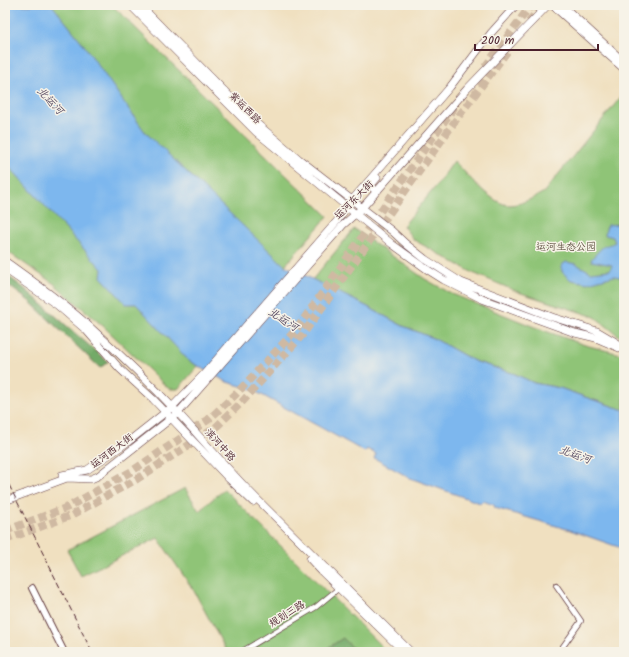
<svg xmlns="http://www.w3.org/2000/svg" width="629" height="657" viewBox="0 0 629 657" font-family="Kalam,'LXGW WenKai TC',sans-serif">
  <style>
    .green { fill: #8fc477; stroke: #6c7251 }
    .forest { fill: #73aa68; stroke: #5e644a }
    .water { fill: #7db7ee; stroke: #646b8c }
    .lines { fill: none; stroke-linecap: round; stroke-linejoin: round }
    .trunk-tunnel { stroke: #cfb9a2; stroke-width: 8; stroke-dasharray: 8 4; stroke-linecap: butt }
    .minor-casing { stroke: #633c41; stroke-width: 6 }
    .tertiary-casing { stroke: #633c41; stroke-width: 8 }
    .secondary-casing { stroke: #633c41; stroke-width: 8 }
    .primary-casing { stroke: #633c41; stroke-width: 8 }
    .minor { stroke: #fff; stroke-width: 4.5 }
    .tertiary { stroke: #fff; stroke-width: 6 }
    .secondary { stroke: #fff; stroke-width: 7 }
    .primary { stroke: #fff; stroke-width: 7 }
    .rail { stroke: #4a1f2b; stroke-width: 1; stroke-dasharray: 6 3; stroke-linecap: butt }
    .labels { text-anchor: middle; dominant-baseline: central; stroke-width: 3; stroke-linejoin: round; paint-order: stroke }
    .street-label { font-size: 10px; fill: #4a1f2b; stroke: #f7f3e8 }
    .park-label { font-size: 10px; fill: #5f5142; stroke: #f7f3e8 }
    .water-label { font-size: 11px; font-style: italic; fill: #594d66; stroke: #f7f3e8 }
  </style>
  <rect width="100%" height="100%" fill="#f7f3e8"/>
  <filter id="ink" filterUnits="userSpaceOnUse"><feTurbulence type="fractalNoise" baseFrequency=".025" numOctaves="2"/><feDisplacementMap in="SourceGraphic" scale="8" xChannelSelector="R" yChannelSelector="G"/><feConvolveMatrix kernelMatrix="1 2 1 2 8 2 1 2 1" color-interpolation-filters="sRGB"/></filter>
  <filter id="wash" filterUnits="userSpaceOnUse"><feTurbulence type="fractalNoise" baseFrequency=".012" numOctaves="4" result="noise"/><feDisplacementMap in="SourceGraphic" scale="16" xChannelSelector="R" yChannelSelector="G"/><feGaussianBlur stdDeviation="0.9" result="paint"/><feColorMatrix in="noise" values="0 0 0 0 0 0 0 0 0 0 0 0 0 0 0 0 0 1.4 0 .05"/><feComposite in="paint" operator="in"/></filter>
  <g filter="url(#wash)">
    <rect width="100%" height="100%" fill="#f0e0c0"/>
    <!-- green -->
    <path class="green" d="M 5,5 L 112,5 L 328,216 L 178,389 L 169,389 L 103,326 L 53,283 L 5,250 Z
      M 624,93 L 624,340 L 595,317 L 518,292 L 473,273 L 414,240 L 403,226 L 437,185 L 454,161 C 466,173 493,206 510,205 C 522,204 534,198 544,192 Z
      M 354,229 L 425,279 L 452,294 L 537,328 L 585,345 L 624,355 L 624,410 L 585,397 L 560,388 L 534,383 L 515,374 L 474,361 L 435,339 L 403,326 L 366,306 L 312,280 Z
      M 185,488 L 199,511 L 224,489 L 387,652 L 356,652 L 343,638 L 322,652 L 227,652 L 194,591 L 158,538 L 81,576 L 67,550 Z"/>
    <!-- forest -->
    <path class="forest" d="M 5,274 L 25,289 L 108,362 L 100,368 L 29,301 L 5,283 Z
      M 343,638 L 356,652 L 322,652 Z"/>
    <!-- water -->
    <path class="water" d="M 5,5 L 52,5 L 81,41 L 145,132 L 284,265 L 366,306 L 403,326 L 435,339 L 474,361 L 515,374 L 534,383 L 560,388 L 585,397 L 624,410 L 624,549 L 570,530 L 495,508 L 494,505 L 483,501 L 480,503 L 410,478 L 374,458 L 376,454 L 367,449 L 365,452 L 251,389 L 227,382 L 189,361 L 136,304 L 126,304 L 101,277 L 102,269 L 5,162 Z
      M 619,224 L 624,224 L 624,278 L 614,276 L 588,283 L 571,280 L 562,272 L 562,265 L 566,262 L 576,264 L 591,272 L 610,270 L 612,265 L 591,261 L 592,258 C 596,255 600,248 605,246 C 609,244 611,245 615,242 L 613,237 L 605,235 L 606,229 L 608,225 Z"/>
  </g>
  <g filter="url(#ink)">
    <g class="lines">
      <!-- trunk-tunnel -->
      <path class="trunk-tunnel" d="M 529,22 L 541,5
        M 485,67 L 531,5
        M 5,531 L 68,507 L 132,471 L 208,420 L 236,394 L 296,330 L 455,106
        M 5,540 L 72,515 L 137,479 L 215,428 L 243,401 L 303,334 L 458,117 L 509,49"/>
      <defs>
        <path id="minor" d="M 556,585 L 581,621 L 559,652
          M 241,652 L 316,607 L 339,588"/>
        <path id="tertiary" d="M 32,588 L 64,652"/>
        <path id="secondary" d="M 130,5 L 256,132 L 392,244 L 428,270 L 444,280 L 482,299 L 575,333 L 596,338 L 624,350
          M 140,5 L 255,122 L 299,159 L 392,231 L 406,244 L 425,259 L 461,282 L 552,317 L 597,331 L 619,344
          M 552,5 L 624,69
          M 562,5 L 624,62
          M 377,178 L 371,185 L 371,187 L 375,190 L 378,190
          M 352,200 L 450,87 L 491,33 L 516,5
          M 362,208 L 467,89 L 548,5
          M 5,261 C 34,282 63,302 89,326 C 120,354 150,383 179,414 C 204,441 228,470 255,497 L 411,652
          M 5,269 L 57,305 L 86,330 L 120,369 L 153,399 L 229,479 L 253,502
          M 310,559 L 322,572 L 404,652"/>
        <path id="primary" d="M 62,475 L 87,470 L 129,441 L 172,407 L 204,374 L 337,221 L 352,200
          M 5,501 L 67,478 L 91,479 L 98,476 L 178,413 L 343,225 L 362,208"/>
      </defs>
      <!-- minor casing -->
      <use href="#minor" class="minor-casing"/>
      <!-- tertiary casing -->
      <use href="#tertiary" class="tertiary-casing"/>
      <!-- secondary casing -->
      <use href="#secondary" class="secondary-casing"/>
      <!-- primary casing -->
      <use href="#primary" class="primary-casing"/>
      <!-- minor -->
      <use href="#minor" class="minor"/>
      <!-- tertiary -->
      <use href="#tertiary" class="tertiary"/>
      <!-- secondary -->
      <use href="#secondary" class="secondary"/>
      <!-- primary -->
      <use href="#primary" class="primary"/>
      <!-- rail -->
      <path class="rail" d="M 5,477 L 92,652"/>
    </g>
  </g>
  <g class="labels">
    <!-- street labels -->
    <g class="street-label">
      <text transform="translate(245 108) rotate(45)">紫运西路</text>
      <text transform="translate(354 200) rotate(-45)">运河东大街</text>
      <text transform="translate(220 445) rotate(48)">滨河中路</text>
      <text transform="translate(112 451) rotate(-37)">运河西大街</text>
      <text transform="translate(287 614) rotate(-32)">规划三路</text>
    </g>
    <!-- park labels -->
    <g class="park-label">
      <text x="566" y="247">运河生态公园</text>
    </g>
    <!-- water labels -->
    <g class="water-label">
      <text transform="translate(50 101) rotate(47)">北运河</text>
      <text transform="translate(283 320) rotate(33)">北运河</text>
      <text transform="translate(575 455) rotate(20)">北运河</text>
    </g>
  </g>
  <!-- margin -->
  <rect width="629" height="657" fill="none" stroke="#f7f3e8" stroke-width="20"/>
  <!-- scale -->
  <path d="M475 44v6h123v-6" fill="none" stroke="#4a1f2b" stroke-width="2"/>
  <text x="481" y="44" font-size="12" fill="#4a1f2b" stroke="#f7f3e8" stroke-width="3" paint-order="stroke">200 m</text>
</svg>
